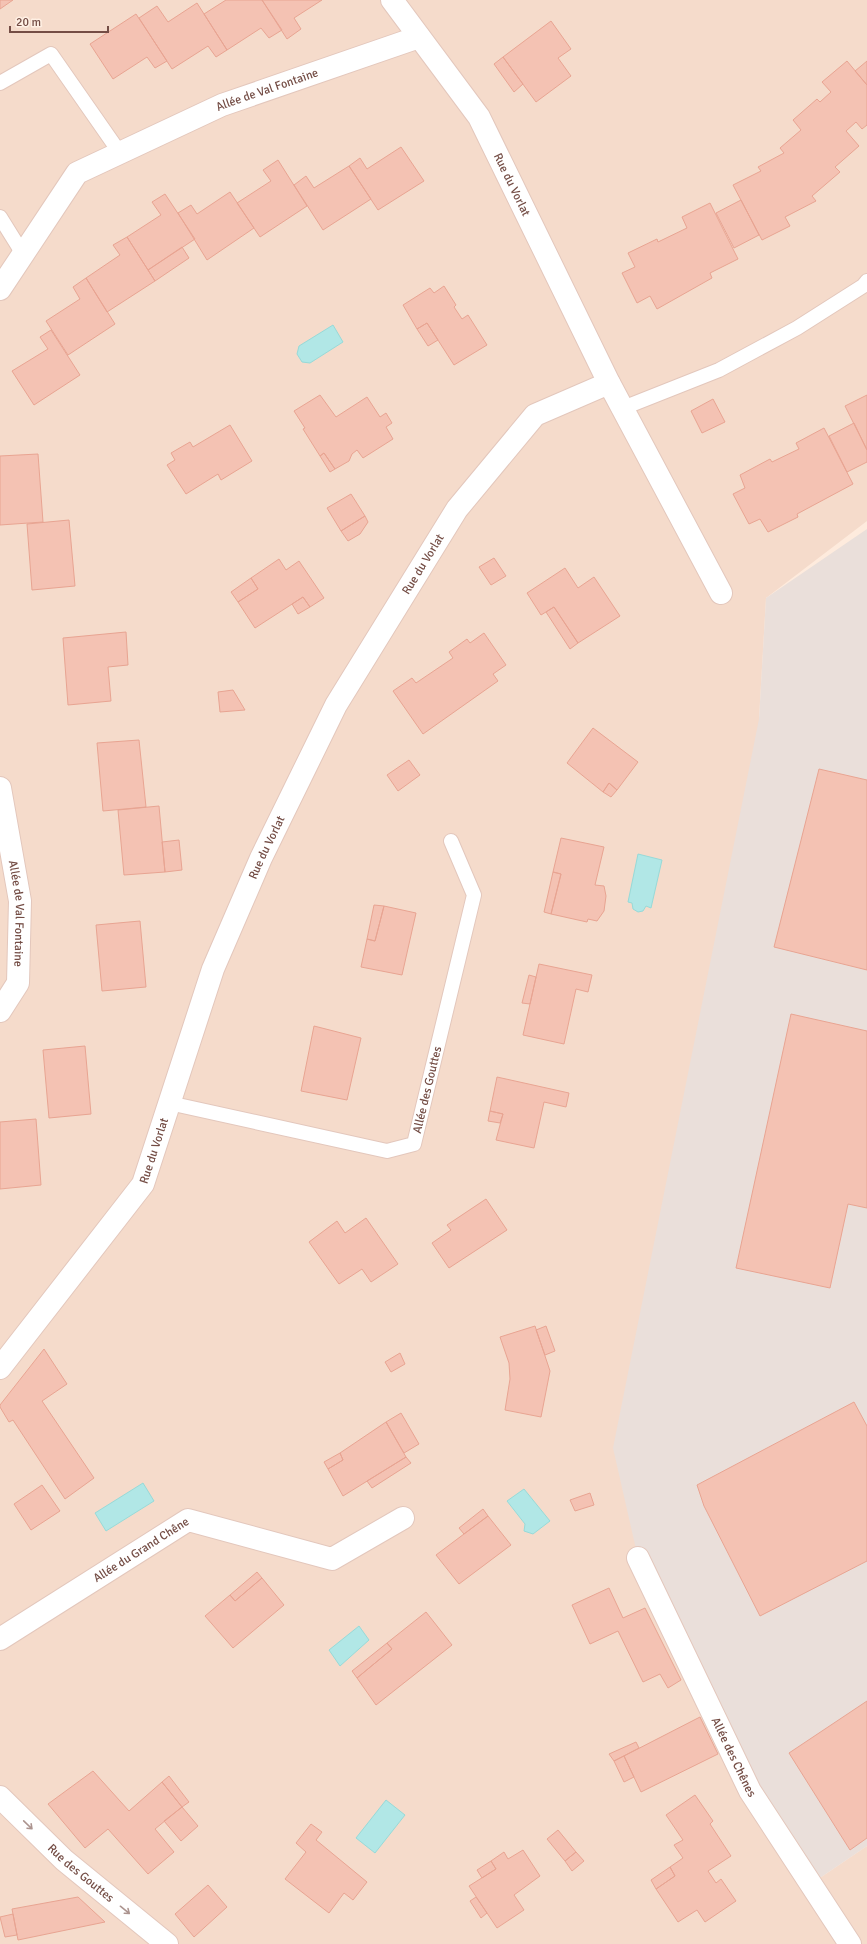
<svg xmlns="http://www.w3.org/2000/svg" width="867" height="1944" viewBox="0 0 867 1944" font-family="Signika,sans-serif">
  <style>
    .residential { fill: #f5dbcb }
    .industrial { fill: #eadfda }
    .water { fill: #b1e7e6; stroke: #97dad8 }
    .building { fill: #f4c2b3; stroke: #e8a492 }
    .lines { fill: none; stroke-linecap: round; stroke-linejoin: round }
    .service-casing { stroke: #e3c7bc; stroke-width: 16 }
    .minor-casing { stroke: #e3c7bc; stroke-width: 24 }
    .service { stroke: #fff; stroke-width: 14 }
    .minor { stroke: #fff; stroke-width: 22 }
    .oneway { stroke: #ac948f }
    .labels { text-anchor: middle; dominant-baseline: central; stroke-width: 4; stroke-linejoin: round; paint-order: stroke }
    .street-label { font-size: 12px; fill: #744d45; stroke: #fff0e4 }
  </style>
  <rect width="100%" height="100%" fill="#feebdd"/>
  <!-- residential -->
  <path class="residential" d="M 0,0 L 867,0 L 867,521 L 766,598 L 759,719 L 811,1884 L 867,1846 L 867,1944 L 0,1944 Z"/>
  <!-- industrial -->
  <path class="industrial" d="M 867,529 L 867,1846 L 811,1884 L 638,1558 L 613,1448 L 759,719 L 766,598 Z"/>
  <!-- water -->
  <path class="water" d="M 333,325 L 343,342 L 310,363 L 302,362 L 297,354 L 299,346 Z
    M 638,854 L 662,860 L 651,908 L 646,906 L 643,911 L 638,912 L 633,909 L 632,903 L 628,902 Z
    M 143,1483 L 154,1501 L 106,1531 L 95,1513 Z
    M 524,1489 L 550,1521 L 533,1534 L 524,1531 L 525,1524 L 507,1501 Z
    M 359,1626 L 369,1640 L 340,1666 L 329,1650 Z
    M 386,1800 L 405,1815 L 375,1853 L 356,1838 Z"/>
  <!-- building -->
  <path class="building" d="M 0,0 L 13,0 L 0,9 Z
    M 226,0 L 262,0 L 282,30 L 269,38 L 261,28 L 227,50 L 204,14 Z
    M 262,0 L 322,0 L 294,18 L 301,29 L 287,39 Z
    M 197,3 L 227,50 L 216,57 L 208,46 L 172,69 L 139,18 L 157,6 L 168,22 Z
    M 136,14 L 167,61 L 155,68 L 147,57 L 113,79 L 90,44 Z
    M 551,21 L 571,49 L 558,58 L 571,76 L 536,102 L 503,57 Z
    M 503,57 L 523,84 L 514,92 L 494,64 Z
    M 847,61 L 867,85 L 867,125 L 862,129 L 856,122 L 846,131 L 859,146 L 835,167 L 840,172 L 812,196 L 816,201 L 785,217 L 790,226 L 762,240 L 733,185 L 761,171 L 758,167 L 784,153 L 780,148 L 801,130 L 793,120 L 817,99 L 820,102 L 831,92 L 822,82 Z
    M 867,61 L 867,85 L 855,71 Z
    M 401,147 L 424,181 L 378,210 L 349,166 L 360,158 L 367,169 Z
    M 278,160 L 307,206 L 260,237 L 237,203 L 271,181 L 263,170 Z
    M 349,166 L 371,199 L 323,230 L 294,185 L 306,176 L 314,188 Z
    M 230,192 L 254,228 L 207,260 L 178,213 L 191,205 L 197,214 Z
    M 165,194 L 195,239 L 148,270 L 127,237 L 161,215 L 152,202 Z
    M 741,200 L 759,235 L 734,248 L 716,213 Z
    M 710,203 L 738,259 L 710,273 L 712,278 L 657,309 L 650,296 L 637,303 L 622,273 L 635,267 L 628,253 L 657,239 L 658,242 L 687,228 L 682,217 Z
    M 127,237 L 155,281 L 107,312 L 86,278 L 120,255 L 113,245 Z
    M 182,247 L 189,258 L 155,281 L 148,270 Z
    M 86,278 L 115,324 L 68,355 L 46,321 L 80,299 L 73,287 Z
    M 444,286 L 456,305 L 454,307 L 462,319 L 468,315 L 487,345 L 454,365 L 427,323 L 417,329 L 403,305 L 430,288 L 434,293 Z
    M 427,323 L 438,340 L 428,346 L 417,329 Z
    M 51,330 L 80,375 L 34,405 L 12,371 L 48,349 L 40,337 Z
    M 320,395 L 336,417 L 367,397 L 380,417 L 386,413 L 392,423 L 386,427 L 393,439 L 363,458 L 357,450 L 352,454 L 349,461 L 335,469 L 324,453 L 320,456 L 303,429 L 305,428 L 294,411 Z
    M 867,395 L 867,450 L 845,406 Z
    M 713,399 L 725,422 L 702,433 L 691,411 Z
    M 854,423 L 867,450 L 867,462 L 847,472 L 829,436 Z
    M 230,425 L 252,461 L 221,480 L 218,474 L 186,494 L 167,465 L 175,460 L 171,453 L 190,442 L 193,447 Z
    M 824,428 L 853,484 L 797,514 L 798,517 L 768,532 L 760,519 L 749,524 L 733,494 L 745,488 L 740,475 L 770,459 L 772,462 L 799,449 L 796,443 Z
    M 324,453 L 335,469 L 330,472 L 320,456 Z
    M 38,454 L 43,522 L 0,525 L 0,456 Z
    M 351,494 L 365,516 L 341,531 L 327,508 Z
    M 365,516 L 368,522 L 360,534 L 348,541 L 341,531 Z
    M 69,520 L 75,586 L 32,590 L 27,524 Z
    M 494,558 L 506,576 L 491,585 L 479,567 Z
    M 279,559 L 286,570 L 299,561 L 324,598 L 310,607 L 303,597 L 255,628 L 238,602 L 258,589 L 251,578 Z
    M 565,568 L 578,588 L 594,577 L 620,616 L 578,643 L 554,607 L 541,615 L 527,593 Z
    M 251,578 L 258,589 L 238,602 L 231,592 Z
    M 303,597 L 310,607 L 298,614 L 292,604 Z
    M 554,607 L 578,643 L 570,649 L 546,612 Z
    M 126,632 L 128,665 L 108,667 L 111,701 L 68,705 L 63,638 Z
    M 484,633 L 506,665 L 493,674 L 498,681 L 423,734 L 393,691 L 412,678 L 416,683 L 453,658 L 449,652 L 467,639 L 470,643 Z
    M 233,690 L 245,710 L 220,712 L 218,692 Z
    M 593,728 L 638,762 L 617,790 L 609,783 L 603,792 L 567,763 Z
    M 139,740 L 146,807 L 103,811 L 97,743 Z
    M 409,760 L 420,775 L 398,791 L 387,775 Z
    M 819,769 L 867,780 L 867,970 L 774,947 Z
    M 609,783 L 617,790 L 611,797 L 603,792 Z
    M 159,806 L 165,872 L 124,875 L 118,810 Z
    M 561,838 L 604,847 L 595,885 L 604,886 L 606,896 L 604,911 L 597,921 L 588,919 L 587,922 L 551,914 L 561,874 L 553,872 Z
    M 179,840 L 182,870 L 165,872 L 162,842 Z
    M 553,872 L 561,874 L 551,914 L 544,912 Z
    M 374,905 L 384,906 L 375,941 L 367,939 Z
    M 384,906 L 416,913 L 402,975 L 361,967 L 367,939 L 375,941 Z
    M 140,921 L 146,987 L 102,991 L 96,925 Z
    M 539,964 L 592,975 L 588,992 L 576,989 L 564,1044 L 523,1035 Z
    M 529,975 L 536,977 L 530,1004 L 522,1003 Z
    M 791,1014 L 867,1031 L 867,1208 L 848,1204 L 830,1288 L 736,1268 Z
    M 314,1026 L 361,1038 L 347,1100 L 301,1091 Z
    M 85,1046 L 91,1114 L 49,1118 L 43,1050 Z
    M 497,1077 L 569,1093 L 566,1107 L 544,1102 L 534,1148 L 496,1140 L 503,1114 L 490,1111 Z
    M 490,1111 L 503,1114 L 500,1123 L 488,1121 Z
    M 36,1119 L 41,1185 L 0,1189 L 0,1122 Z
    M 486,1199 L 507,1230 L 449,1268 L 432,1243 L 451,1230 L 447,1225 Z
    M 366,1218 L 398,1264 L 371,1282 L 362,1269 L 339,1284 L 309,1242 L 337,1221 L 345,1233 Z
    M 535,1326 L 550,1371 L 541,1417 L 505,1410 L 510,1379 L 509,1363 L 500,1337 Z
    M 546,1326 L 555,1351 L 545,1355 L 536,1330 Z
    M 44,1349 L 67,1384 L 42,1401 L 94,1478 L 65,1499 L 13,1420 L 9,1422 L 0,1407 L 0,1405 Z
    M 400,1353 L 405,1364 L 391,1372 L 385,1362 Z
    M 854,1402 L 867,1426 L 867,1561 L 760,1616 L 704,1506 L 697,1485 Z
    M 401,1413 L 419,1444 L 404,1453 L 386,1422 Z
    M 386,1422 L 406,1457 L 343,1496 L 328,1469 L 343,1460 L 340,1453 Z
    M 340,1453 L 343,1460 L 328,1469 L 324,1462 Z
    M 406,1457 L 411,1463 L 372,1488 L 367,1481 Z
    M 42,1485 L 60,1511 L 31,1530 L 14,1504 Z
    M 590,1493 L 594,1505 L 575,1511 L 570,1500 Z
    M 483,1509 L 488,1516 L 464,1534 L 459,1528 Z
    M 488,1516 L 511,1545 L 459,1584 L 436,1555 Z
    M 257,1572 L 262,1578 L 235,1601 L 230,1595 Z
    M 262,1578 L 284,1605 L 233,1648 L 205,1616 L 230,1595 L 235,1601 Z
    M 609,1588 L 623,1618 L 645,1608 L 681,1680 L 668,1688 L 660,1674 L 643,1682 L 618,1631 L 590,1644 L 572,1605 Z
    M 426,1612 L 452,1645 L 376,1705 L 357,1678 L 392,1649 L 387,1643 Z
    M 387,1643 L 392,1649 L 357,1678 L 352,1671 Z
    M 867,1701 L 867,1838 L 850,1850 L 789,1753 Z
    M 700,1717 L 718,1754 L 641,1792 L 624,1756 Z
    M 636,1742 L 639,1748 L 614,1761 L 609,1754 Z
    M 624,1756 L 634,1777 L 624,1782 L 614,1761 Z
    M 93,1771 L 129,1811 L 162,1782 L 182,1807 L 155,1829 L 174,1852 L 148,1874 L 108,1829 L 85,1848 L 48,1804 Z
    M 169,1776 L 189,1802 L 182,1807 L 162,1782 Z
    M 695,1795 L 713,1821 L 710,1824 L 731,1856 L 708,1871 L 716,1883 L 721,1879 L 736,1901 L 705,1922 L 697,1910 L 678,1922 L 656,1889 L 675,1876 L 670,1867 L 683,1858 L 674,1845 L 683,1840 L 666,1815 Z
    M 182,1807 L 198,1826 L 181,1841 L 164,1821 Z
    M 311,1824 L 322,1832 L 316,1840 L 367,1882 L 353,1900 L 344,1893 L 329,1913 L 285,1879 L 306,1852 L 296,1843 Z
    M 558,1830 L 576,1852 L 565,1861 L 547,1839 Z
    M 523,1850 L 540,1876 L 514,1895 L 524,1910 L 497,1928 L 469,1886 L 496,1869 L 491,1861 L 504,1852 L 508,1859 Z
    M 576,1852 L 584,1861 L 572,1871 L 565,1861 Z
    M 491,1861 L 496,1869 L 482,1878 L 477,1870 Z
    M 670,1867 L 675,1876 L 656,1889 L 651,1880 Z
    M 208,1885 L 227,1907 L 194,1937 L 175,1914 Z
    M 78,1897 L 105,1922 L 18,1940 L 12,1909 Z
    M 476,1897 L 487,1913 L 481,1918 L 470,1901 Z
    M 13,1914 L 17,1935 L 5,1937 L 0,1917 Z"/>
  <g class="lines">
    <defs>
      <g id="service">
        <path d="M 0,83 L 51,54 L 120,153"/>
        <path d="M 0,217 L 23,254"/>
        <path d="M 623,408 L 719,370 L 797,328 L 863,286 L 867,281"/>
        <path id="s1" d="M 169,1103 L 387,1151 L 414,1144 L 474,895 L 451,841"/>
      </g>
      <g id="minor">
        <path id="s2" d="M 392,0 L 479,117 L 609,383 L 721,593"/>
        <path id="s3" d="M 0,289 L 77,173 L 222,105 L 419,37"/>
        <path id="s4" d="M 0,788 L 20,901 L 18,983 L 0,1011"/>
        <path id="s5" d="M 0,1368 L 143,1184 L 213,969 L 261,858 L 336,705 L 457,509 L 535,415 L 609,383"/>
        <path id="s6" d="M 638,1558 L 750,1791 L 850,1944"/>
        <path id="s7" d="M 0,1639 L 188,1520 L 332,1559 L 403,1518"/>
        <path id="s8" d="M 0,1797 L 64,1860 L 167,1944"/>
      </g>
    </defs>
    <!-- service casing -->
    <use href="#service" class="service-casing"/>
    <!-- minor casing -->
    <use href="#minor" class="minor-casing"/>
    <!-- service -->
    <use href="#service" class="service"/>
    <!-- minor -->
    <use href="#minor" class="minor"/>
  </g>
  <!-- one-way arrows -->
  <defs><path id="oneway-shaft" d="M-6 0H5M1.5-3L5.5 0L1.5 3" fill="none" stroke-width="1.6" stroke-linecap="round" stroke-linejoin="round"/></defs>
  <g class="oneway">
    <use href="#oneway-shaft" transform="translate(28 1825) rotate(44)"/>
    <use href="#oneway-shaft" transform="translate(125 1910) rotate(39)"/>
  </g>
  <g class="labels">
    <!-- street labels -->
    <g class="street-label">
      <text stroke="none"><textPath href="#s3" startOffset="347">Allée de Val Fontaine</textPath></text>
      <text stroke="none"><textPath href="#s2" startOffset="221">Rue du Vorlat</textPath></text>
      <text stroke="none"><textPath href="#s5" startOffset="916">Rue du Vorlat</textPath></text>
      <text stroke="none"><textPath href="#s5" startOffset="592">Rue du Vorlat</textPath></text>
      <text stroke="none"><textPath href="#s4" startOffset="127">Allée de Val Fontaine</textPath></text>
      <text stroke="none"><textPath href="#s1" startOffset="307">Allée des Gouttes</textPath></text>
      <text stroke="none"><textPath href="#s5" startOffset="268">Rue du Vorlat</textPath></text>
      <text stroke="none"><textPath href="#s7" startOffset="167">Allée du Grand Chêne</textPath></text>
      <text stroke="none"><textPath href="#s6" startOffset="221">Allée des Chênes</textPath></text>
      <text stroke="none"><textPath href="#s8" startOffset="111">Rue des Gouttes</textPath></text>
    </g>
  </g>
  <!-- scale -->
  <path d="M10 26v6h98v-6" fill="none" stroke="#744d45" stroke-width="2"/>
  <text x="16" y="26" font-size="12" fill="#744d45" stroke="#fff0e4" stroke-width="3" paint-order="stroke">20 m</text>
</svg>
